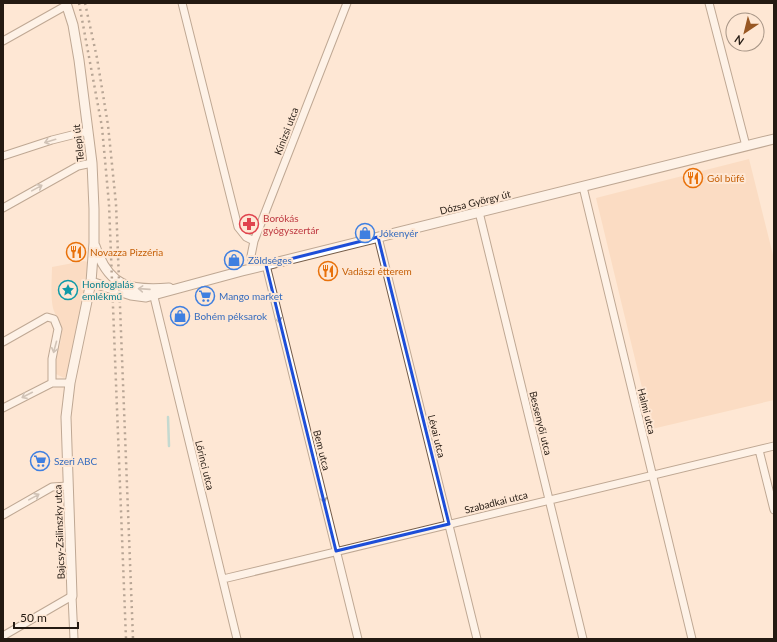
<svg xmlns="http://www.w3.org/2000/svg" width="777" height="642" viewBox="0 0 777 642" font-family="Lato,sans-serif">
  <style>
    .green { fill: #f8cfaf }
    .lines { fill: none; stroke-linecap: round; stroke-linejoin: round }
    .stream { stroke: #7fc7cc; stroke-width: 2.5 }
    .street-casing { stroke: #745b47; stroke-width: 9 }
    .secondary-casing { stroke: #745b47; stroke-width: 11 }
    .street { stroke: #fff; stroke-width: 7 }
    .secondary { stroke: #fff; stroke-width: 9 }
    .rail { stroke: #64564b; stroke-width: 2.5; stroke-dasharray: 2 4; stroke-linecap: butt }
    .oneway { stroke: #9c9894 }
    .marked { fill: none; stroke: #1d4ed8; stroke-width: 3; stroke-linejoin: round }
    .labels { text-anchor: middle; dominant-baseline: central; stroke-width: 4; stroke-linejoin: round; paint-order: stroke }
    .street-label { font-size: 10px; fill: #241a12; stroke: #fee7d4 }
    .food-label { font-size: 10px; fill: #c56008; stroke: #fee7d4; text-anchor: start }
    .health-label { font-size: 10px; fill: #be3a42; stroke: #fee7d4; text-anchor: start }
    .shop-label { font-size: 10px; fill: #366cbe; stroke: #fee7d4; text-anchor: start }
    .culture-label { font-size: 10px; fill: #0d838f; stroke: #fee7d4; text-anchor: start }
  </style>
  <rect width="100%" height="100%" fill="#fee7d4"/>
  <!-- green -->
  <path class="green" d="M 749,159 L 774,259 L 774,400 L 652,429 L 596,198 Z
    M 84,261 L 88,262 L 82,307 L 69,374 L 64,378 L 56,374 C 52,358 64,344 61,328 C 61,321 56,317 54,311 C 50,301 52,278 52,267 Z"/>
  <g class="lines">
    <!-- stream -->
    <path class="stream" d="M 168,417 L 169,446"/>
    <defs>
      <path id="street" d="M 182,3 L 238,227 L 246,237 L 254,241
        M 709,3 L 746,146
        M 3,41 L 67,5
        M 3,156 L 52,140 L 88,131
        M 583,187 L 692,639
        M 3,208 L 78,166 L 92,163
        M 479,212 L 583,639
        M 378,237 L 477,639
        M 266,265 L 358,639
        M 254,268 L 251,256 L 254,241 L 347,3
        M 154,297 L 237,639
        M 3,342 L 47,317 L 54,319 L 58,329 L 52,359 L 52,383
        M 3,408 L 52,383 L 70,383
        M 759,450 L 774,510
        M 3,515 L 52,487 L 68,486
        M 223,579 L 774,446
        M 3,636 L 72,596 L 74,639"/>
      <path id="secondary" d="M 66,3 L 73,25 L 79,60 L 92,163 L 94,209 L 94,243 L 91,282 L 70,383 L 66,417 L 72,596
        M 95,246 C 109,287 129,291 169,288
        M 91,282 L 131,295 L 146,297 L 242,271 L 774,139"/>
    </defs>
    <!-- street casing -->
    <use href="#street" class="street-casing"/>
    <!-- secondary casing -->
    <use href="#secondary" class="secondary-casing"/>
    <!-- street -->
    <use href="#street" class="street"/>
    <!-- secondary -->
    <use href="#secondary" class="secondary"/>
    <!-- rail -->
    <path class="rail" d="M 79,3 L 102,127 L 109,204 L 126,639
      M 85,3 L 97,58 L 108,125 L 116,204 L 133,639"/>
  </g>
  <!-- one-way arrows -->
  <defs><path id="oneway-shaft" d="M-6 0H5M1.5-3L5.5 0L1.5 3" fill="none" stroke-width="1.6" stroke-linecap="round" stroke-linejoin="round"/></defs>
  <g class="oneway">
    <use href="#oneway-shaft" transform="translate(50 141) rotate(163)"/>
    <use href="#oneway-shaft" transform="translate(37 188) rotate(-29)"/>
    <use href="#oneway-shaft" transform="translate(144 289) rotate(-176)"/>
    <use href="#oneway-shaft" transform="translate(278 317) rotate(76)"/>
    <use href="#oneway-shaft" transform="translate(55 347) rotate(105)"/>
    <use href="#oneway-shaft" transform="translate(27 395) rotate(153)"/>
    <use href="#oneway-shaft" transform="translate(34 497) rotate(-29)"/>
    <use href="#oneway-shaft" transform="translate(323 497) rotate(76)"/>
  </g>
  <!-- marked area -->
  <path d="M0 0H777V642H0ZM 378,237 L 449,524 L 336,551 L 266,265 Z" fill="#fee7d4" fill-opacity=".55" fill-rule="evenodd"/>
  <path class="marked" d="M 378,237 L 449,524 L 336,551 L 266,265 Z"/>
  <!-- icons -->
  <defs>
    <symbol id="restaurant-ring" viewBox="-11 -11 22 22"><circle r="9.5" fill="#fee7d4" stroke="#e8710a" stroke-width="1.5"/><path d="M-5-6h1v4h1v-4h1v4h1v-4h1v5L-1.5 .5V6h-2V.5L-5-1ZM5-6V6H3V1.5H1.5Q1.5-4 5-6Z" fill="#e8710a"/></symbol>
    <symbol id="pharmacy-ring" viewBox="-11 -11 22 22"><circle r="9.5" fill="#fee7d4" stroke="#e0444e" stroke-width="1.5"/><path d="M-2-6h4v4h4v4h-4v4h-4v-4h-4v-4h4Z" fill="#e0444e"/></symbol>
    <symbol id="shop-ring" viewBox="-11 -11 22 22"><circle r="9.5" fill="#fee7d4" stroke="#3f7fe0" stroke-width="1.5"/><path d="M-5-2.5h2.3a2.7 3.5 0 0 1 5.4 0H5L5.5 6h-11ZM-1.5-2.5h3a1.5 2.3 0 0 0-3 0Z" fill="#3f7fe0"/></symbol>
    <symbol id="sight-ring" viewBox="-11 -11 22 22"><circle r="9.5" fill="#fee7d4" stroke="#0f9aa8" stroke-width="1.5"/><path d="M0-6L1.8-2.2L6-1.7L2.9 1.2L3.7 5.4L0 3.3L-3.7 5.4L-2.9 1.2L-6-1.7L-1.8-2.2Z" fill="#0f9aa8"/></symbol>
    <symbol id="supermarket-ring" viewBox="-11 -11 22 22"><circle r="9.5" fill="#fee7d4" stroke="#3f7fe0" stroke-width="1.5"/><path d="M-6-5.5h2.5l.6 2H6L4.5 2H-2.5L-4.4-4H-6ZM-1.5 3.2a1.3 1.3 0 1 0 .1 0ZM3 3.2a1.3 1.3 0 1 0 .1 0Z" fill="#3f7fe0"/></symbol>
  </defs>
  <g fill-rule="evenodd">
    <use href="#restaurant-ring" x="682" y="167" width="22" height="22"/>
    <use href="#pharmacy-ring" x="238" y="213" width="22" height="22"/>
    <use href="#shop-ring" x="354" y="222" width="22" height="22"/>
    <use href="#restaurant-ring" x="65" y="241" width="22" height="22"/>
    <use href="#shop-ring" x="223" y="249" width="22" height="22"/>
    <use href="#restaurant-ring" x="317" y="260" width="22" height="22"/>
    <use href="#sight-ring" x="57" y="279" width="22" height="22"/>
    <use href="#supermarket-ring" x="194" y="285" width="22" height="22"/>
    <use href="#shop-ring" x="169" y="305" width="22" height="22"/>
    <use href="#supermarket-ring" x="29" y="450" width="22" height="22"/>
  </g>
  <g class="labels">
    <!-- street labels -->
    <g class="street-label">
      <text transform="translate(286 131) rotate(-69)">Kinizsi utca</text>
      <text transform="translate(78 143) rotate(-97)">Telepi út</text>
      <text transform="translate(475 202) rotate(-14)">Dózsa György út</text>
      <text transform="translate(647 411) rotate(76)">Halmi utca</text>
      <text transform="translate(541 423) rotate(76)">Bessenyői utca</text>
      <text transform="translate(437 436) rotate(76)">Lévai utca</text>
      <text transform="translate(322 450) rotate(76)">Bem utca</text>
      <text transform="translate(205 465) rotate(76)">Lőrinci utca</text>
      <text transform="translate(496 502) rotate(-14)">Szabadkai utca</text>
      <text transform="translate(59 532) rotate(-92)">Bajcsy-Zsilinszky utca</text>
    </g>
    <!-- food labels -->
    <g class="food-label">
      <text x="707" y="178">Gól büfé</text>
      <text x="90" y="252">Novazza Pizzéria</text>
      <text x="342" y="271">Vadászi étterem</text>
    </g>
    <!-- health labels -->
    <g class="health-label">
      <text x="263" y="218">Borókás<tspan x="263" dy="12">gyógyszertár</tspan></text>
    </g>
    <!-- shop labels -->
    <g class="shop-label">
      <text x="379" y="233">Jókenyér</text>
      <text x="248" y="260">Zöldséges</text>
      <text x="219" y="296">Mango market</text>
      <text x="194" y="316">Bohém péksarok</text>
      <text x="54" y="461">Szeri ABC</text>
    </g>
    <!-- culture labels -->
    <g class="culture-label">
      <text x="82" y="284">Honfoglalás<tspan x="82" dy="12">emlékmű</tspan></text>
    </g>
  </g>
  <!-- border -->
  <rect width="777" height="642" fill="none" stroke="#241a12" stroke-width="8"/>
  <!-- north arrow -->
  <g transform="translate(745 32) rotate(215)"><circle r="19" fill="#fee7d4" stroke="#a79586"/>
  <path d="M0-3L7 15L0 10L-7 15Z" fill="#985723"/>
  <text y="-6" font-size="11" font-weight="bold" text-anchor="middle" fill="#241a12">N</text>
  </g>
  <!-- scale -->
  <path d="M14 622v6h64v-6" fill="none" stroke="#241a12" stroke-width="2"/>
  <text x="20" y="622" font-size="12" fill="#241a12" stroke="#fee7d4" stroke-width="3" paint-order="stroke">50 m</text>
</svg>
